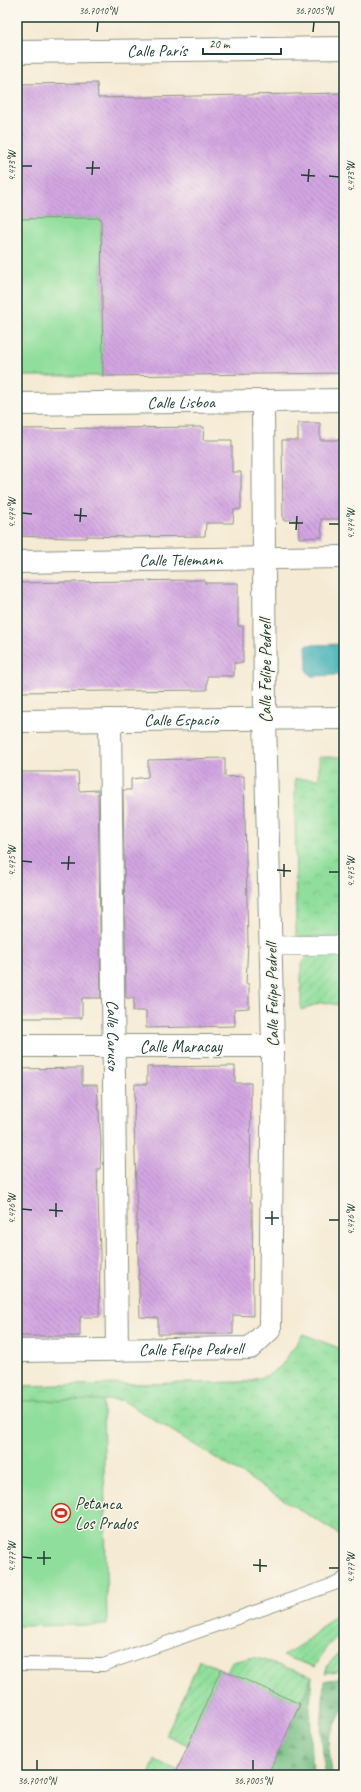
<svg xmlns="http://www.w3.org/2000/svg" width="361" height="1792" viewBox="0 0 361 1792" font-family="Caveat,sans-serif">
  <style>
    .grass { fill: #90de9b; stroke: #588e68 }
    .forest { fill: url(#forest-firs); stroke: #4a7d5c }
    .park { fill: url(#park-crowns); stroke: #588e68 }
    .garden { fill: url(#garden-furrows); stroke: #588e68 }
    .water { fill: #39acb2; stroke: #2c7473 }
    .building { fill: url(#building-back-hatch) }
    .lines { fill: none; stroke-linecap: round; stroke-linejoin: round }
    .service-casing { stroke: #8a9484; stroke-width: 14 }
    .pedestrian-casing { stroke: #8a9484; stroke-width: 20 }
    .minor-casing { stroke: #8a9484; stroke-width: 24 }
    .secondary-casing { stroke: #8a9484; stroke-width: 24 }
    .service { stroke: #fff; stroke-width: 12 }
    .pedestrian { stroke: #fff; stroke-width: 19 }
    .minor { stroke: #fff; stroke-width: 22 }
    .secondary { stroke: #fff; stroke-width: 22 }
    .ticks { fill: none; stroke: #1f3d34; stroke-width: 1.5 }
    .labels { text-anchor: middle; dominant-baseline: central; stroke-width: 3; stroke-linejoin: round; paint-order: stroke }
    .street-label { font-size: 17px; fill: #1f3d34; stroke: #fbf7ec }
    .poi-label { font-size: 17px; fill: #1f3d34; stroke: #fbf7ec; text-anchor: start }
    .neatline { fill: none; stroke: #1f3d34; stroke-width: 1.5 }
    .ticks-label { font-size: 10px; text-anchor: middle; fill: #1f3d34 }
  </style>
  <defs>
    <pattern id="forest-firs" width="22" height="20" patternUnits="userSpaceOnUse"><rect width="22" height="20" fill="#74bd83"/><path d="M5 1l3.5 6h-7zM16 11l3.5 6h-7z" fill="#5f9b6c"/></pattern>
    <pattern id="park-crowns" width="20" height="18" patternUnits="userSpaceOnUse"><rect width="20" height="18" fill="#90de9b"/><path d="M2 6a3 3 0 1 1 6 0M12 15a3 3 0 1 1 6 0" fill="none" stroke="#7cbf86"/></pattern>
    <pattern id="garden-furrows" width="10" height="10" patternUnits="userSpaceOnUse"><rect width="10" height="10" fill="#90de9b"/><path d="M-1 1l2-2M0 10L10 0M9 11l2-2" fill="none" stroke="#7cbf86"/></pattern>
    <pattern id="building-back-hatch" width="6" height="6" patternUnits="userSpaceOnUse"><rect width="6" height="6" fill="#d3a6e2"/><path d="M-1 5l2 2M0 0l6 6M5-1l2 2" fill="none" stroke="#ab88b8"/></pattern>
  </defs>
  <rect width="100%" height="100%" fill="#fbf7ec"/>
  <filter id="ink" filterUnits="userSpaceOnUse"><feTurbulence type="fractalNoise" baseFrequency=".025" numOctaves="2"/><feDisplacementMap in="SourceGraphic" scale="8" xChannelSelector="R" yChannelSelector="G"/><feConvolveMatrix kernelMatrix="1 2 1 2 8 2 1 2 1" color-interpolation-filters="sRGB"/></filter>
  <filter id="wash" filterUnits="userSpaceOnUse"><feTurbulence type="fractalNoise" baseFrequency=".012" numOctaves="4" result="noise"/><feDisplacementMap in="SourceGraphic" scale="16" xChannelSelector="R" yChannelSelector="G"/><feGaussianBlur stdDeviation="0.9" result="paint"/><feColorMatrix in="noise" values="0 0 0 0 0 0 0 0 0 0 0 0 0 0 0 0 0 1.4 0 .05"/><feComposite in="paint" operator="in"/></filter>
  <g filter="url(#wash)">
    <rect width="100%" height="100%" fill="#f5ead3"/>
    <!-- grass -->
    <path class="grass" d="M 101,218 L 103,376 L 17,376 L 17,219 Z
      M 258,1378 L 293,1457 L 122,1400 L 103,1399 L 107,1625 L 17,1626 L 17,1386 L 247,1382 Z"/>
    <!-- forest -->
    <path class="forest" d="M 312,1676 L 310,1711 L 313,1775 L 268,1775 Z
      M 344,1677 L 344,1707 L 328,1739 L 332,1775 L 325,1775 L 321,1733 L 324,1681 Z"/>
    <!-- park -->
    <path class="park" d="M 319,757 L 344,757 L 344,937 L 296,937 L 295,779 L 319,779 Z
      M 303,1334 L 344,1350 L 344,1537 L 122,1400 L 17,1401 L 17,1386 L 247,1382 L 268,1375 L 281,1366 Z"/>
    <!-- garden -->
    <path class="garden" d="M 321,953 L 344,953 L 344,1006 L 322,1002 L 301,1010 L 301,965 L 308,956 Z
      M 344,1607 L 344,1629 L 326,1648 L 315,1667 L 283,1656 L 306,1641 Z
      M 344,1647 L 344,1670 L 325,1673 L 328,1665 Z
      M 254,1657 L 312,1676 L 300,1704 L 227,1672 L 232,1662 Z
      M 200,1660 L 221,1669 L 188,1745 L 166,1735 Z
      M 155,1760 L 177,1770 L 175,1775 L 149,1775 Z"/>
    <!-- water -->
    <path class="water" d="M 344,644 L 344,675 L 311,676 L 307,671 L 306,645 Z"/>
    <g id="blocks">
      <!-- building -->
      <path class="building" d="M 97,83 L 98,98 L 344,93 L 344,373 L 103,376 L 101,218 L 17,219 L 17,84 Z
        M 298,423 L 320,423 L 320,440 L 344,440 L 344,519 L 321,519 L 322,537 L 299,538 L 298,520 L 283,520 L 282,440 L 298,440 Z
        M 204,427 L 203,440 L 232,440 L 232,472 L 241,472 L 241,509 L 234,510 L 233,523 L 206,523 L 205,536 L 129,537 L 87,536 L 87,538 L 68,538 L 17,536 L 17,429 Z
        M 187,580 L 205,580 L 205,583 L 238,583 L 238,626 L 243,626 L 243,663 L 234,663 L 234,676 L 207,676 L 207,690 L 17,692 L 17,583 Z
        M 225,758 L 225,777 L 244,776 L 248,943 L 246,984 L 249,984 L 249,1008 L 234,1009 L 235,1026 L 146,1028 L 146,1011 L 133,1011 L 134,998 L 126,998 L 123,790 L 131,790 L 131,779 L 148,777 L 148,760 Z
        M 17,772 L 78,772 L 79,791 L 98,790 L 101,998 L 82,998 L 82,1018 L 17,1018 Z
        M 235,1066 L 235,1083 L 251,1083 L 250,1202 L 252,1202 L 253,1316 L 233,1315 L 233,1334 L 158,1334 L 158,1318 L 140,1317 L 134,1121 L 135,1084 L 147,1084 L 147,1067 Z
        M 82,1068 L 82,1085 L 97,1085 L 101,1143 L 100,1169 L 97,1169 L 100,1254 L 99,1317 L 80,1317 L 80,1336 L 17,1336 L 17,1069 Z
        M 221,1669 L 300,1704 L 268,1775 L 175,1775 Z"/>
    </g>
  </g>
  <g filter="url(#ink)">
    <use href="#blocks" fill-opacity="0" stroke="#8a9484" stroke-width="1"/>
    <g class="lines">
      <defs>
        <path id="service" d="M 17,1664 L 103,1665 L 340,1582 L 344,1578"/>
        <path id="pedestrian" d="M 271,946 L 344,945"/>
        <g id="minor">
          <path id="s1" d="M 17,404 L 344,400"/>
          <path id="s2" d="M 17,562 L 344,557"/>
          <path id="s3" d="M 110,720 L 117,1350"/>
          <path id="s4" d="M 17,721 L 344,718"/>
          <path id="s5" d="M 17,1046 L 273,1046"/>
          <path id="s6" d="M 17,1351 L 250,1348 L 270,1329 L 273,1046 L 265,719 L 263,401"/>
        </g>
        <g id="secondary">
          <path id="s7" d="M 17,52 L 344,48"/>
        </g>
      </defs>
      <!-- service casing -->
      <use href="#service" class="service-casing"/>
      <!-- pedestrian casing -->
      <use href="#pedestrian" class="pedestrian-casing"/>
      <!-- minor casing -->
      <use href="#minor" class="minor-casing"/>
      <!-- secondary casing -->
      <use href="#secondary" class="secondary-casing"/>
      <!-- service -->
      <use href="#service" class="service"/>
      <!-- pedestrian -->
      <use href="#pedestrian" class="pedestrian"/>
      <!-- minor -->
      <use href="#minor" class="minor"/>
      <!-- secondary -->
      <use href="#secondary" class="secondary"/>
    </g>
  </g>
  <!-- ticks -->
  <path class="ticks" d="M 97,32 L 98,22M 313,32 L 314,22M 22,166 L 32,166M 86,168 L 100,168M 92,175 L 93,161M 301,175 L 315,176M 329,176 L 339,177M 308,182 L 309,169M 22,513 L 32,514M 74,515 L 87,516M 80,522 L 81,508M 289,523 L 303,523M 329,524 L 339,524M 296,530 L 297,516M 22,861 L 32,862M 61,863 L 75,863M 68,870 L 69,856M 277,870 L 291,871M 329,872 L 339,872M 284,877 L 284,864M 22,1209 L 32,1210M 49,1210 L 63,1211M 56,1217 L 56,1203M 265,1218 L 279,1218M 329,1220 L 339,1220M 272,1225 L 272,1211M 22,1557 L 32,1558M 37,1558 L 51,1558M 44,1565 L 44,1551M 253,1565 L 267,1566M 329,1568 L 339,1568M 260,1572 L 260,1559M 37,1770 L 37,1760M 253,1770 L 253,1760"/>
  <!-- icons -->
  <defs>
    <symbol id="stadium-ring" viewBox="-11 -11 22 22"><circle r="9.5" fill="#fbf7ec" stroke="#c8321e" stroke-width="1.5"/><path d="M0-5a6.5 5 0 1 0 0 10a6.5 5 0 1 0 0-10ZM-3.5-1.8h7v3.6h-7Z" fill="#c8321e"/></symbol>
  </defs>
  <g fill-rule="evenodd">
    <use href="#stadium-ring" x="50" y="1502" width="22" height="22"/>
  </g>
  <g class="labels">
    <!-- street labels -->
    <g class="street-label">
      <text stroke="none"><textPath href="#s7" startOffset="140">Calle París</textPath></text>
      <text stroke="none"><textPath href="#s1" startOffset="164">Calle Lisboa</textPath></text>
      <text stroke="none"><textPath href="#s2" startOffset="164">Calle Telemann</textPath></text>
      <text transform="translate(265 671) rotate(-90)">Calle Felipe Pedrell</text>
      <text stroke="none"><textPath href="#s4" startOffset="164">Calle Espacio</textPath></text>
      <text transform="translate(272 995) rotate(-91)">Calle Felipe Pedrell</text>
      <text stroke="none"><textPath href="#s3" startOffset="315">Calle Caruso</textPath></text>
      <text stroke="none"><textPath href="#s5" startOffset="164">Calle Maracay</textPath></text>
      <text stroke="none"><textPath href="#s6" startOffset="174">Calle Felipe Pedrell</textPath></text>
    </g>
    <!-- poi labels -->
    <g class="poi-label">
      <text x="75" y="1503">Petanca<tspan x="75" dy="20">Los Prados</tspan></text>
    </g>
  </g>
  <!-- margin -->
  <rect width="361" height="1792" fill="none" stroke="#fbf7ec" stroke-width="44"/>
  <!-- scale -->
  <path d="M203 48v6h78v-6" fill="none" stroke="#1f3d34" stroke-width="2"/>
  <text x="209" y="48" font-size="12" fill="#1f3d34" stroke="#fbf7ec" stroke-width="3" paint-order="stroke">20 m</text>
  <rect x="22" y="22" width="317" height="1748" class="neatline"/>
  <g class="ticks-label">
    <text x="98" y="14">36.7010°N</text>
    <text x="314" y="14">36.7005°N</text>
    <text transform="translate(11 166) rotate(-90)" y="4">4.473°W</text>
    <text transform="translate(350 177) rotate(-90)" y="4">4.473°W</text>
    <text transform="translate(11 513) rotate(-90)" y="4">4.474°W</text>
    <text transform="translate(350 524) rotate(-90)" y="4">4.474°W</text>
    <text transform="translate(11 861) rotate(-90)" y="4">4.475°W</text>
    <text transform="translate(350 872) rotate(-90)" y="4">4.475°W</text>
    <text transform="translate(11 1209) rotate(-90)" y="4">4.476°W</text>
    <text transform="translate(350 1220) rotate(-90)" y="4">4.476°W</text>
    <text transform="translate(11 1557) rotate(-90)" y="4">4.477°W</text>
    <text transform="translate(350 1568) rotate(-90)" y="4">4.477°W</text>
    <text x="37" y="1784">36.7010°N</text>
    <text x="253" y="1784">36.7005°N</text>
  </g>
</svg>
